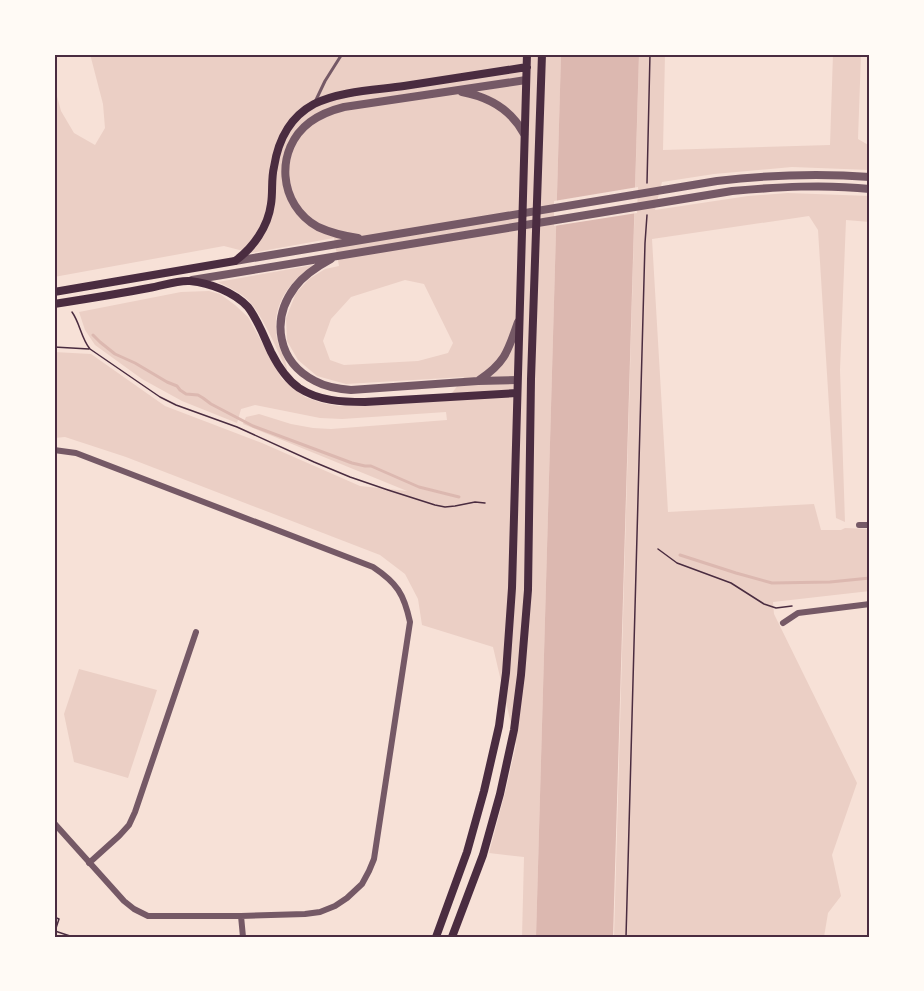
<svg xmlns="http://www.w3.org/2000/svg" width="924" height="991" viewBox="0 0 924 991" font-family="'DejaVu Sans',sans-serif">
  <style>
    .green { fill: #ebcfc5; fill-rule: evenodd }
    .water { fill: #dcb8b0 }
    .pier { fill: #f7e1d7 }
    .lines { fill: none; stroke-linecap: round; stroke-linejoin: round }
    .stream { stroke: #dcb8b0; stroke-width: 3 }
    .path { stroke: #4a2c40; stroke-width: 1.5 }
    .service { stroke: #755966; stroke-width: 3 }
    .minor { stroke: #755966; stroke-width: 6 }
    .tertiary { stroke: #755966; stroke-width: 8 }
    .secondary { stroke: #4a2c40; stroke-width: 8 }
    .neatline { fill: none; stroke: #4a2c40; stroke-width: 2 }
  </style>
  <rect width="100%" height="100%" fill="#f7e1d7"/>
  <!-- green -->
  <path class="green" d="M 90,54 L 561,54 L 536,937 L 522,937 L 524,857 L 489,853 L 506,789 L 516,745 L 493,647 L 422,625 L 418,599 L 405,574 L 380,555 L 126,457 L 65,437 L 54,438 L 54,352 L 91,354 L 165,406 L 262,443 L 360,486 L 407,491 L 243,424 L 246,417 L 259,414 L 291,424 L 313,428 L 331,429 L 447,420 L 446,412 L 342,419 L 320,418 L 255,405 L 241,409 L 237,423 L 182,401 L 142,379 L 95,345 L 85,330 L 79,312 L 181,292 L 209,291 L 220,294 L 235,305 L 248,317 L 282,379 L 305,397 L 322,403 L 339,406 L 446,401 L 464,377 L 346,384 L 317,376 L 298,360 L 287,341 L 286,318 L 296,293 L 309,279 L 325,269 L 339,266 L 334,238 L 251,253 L 224,246 L 54,277 L 54,85 L 61,111 L 74,133 L 95,145 L 105,128 L 103,104 ZM 405,280 L 424,284 L 453,343 L 448,353 L 418,361 L 344,365 L 330,360 L 323,341 L 331,319 L 351,297 Z
    M 639,54 L 665,54 L 663,150 L 830,145 L 833,54 L 861,54 L 858,139 L 870,146 L 870,170 L 792,167 L 714,174 L 662,182 L 655,210 L 748,196 L 788,193 L 870,196 L 870,222 L 846,220 L 840,370 L 845,522 L 836,518 L 818,230 L 809,216 L 652,239 L 668,512 L 814,504 L 821,530 L 841,530 L 845,528 L 870,529 L 870,591 L 773,602 L 774,614 L 857,783 L 832,855 L 841,896 L 828,913 L 824,937 L 614,937 Z
    M 313,265 C 288,283 271,306 277,339 C 279,350 287,359 287,371 C 277,350 263,315 247,299 C 239,292 228,287 218,282 Z
    M 79,669 L 157,690 L 128,778 L 74,762 L 64,714 Z"/>
  <!-- water -->
  <path class="water" d="M 561,54 L 639,54 L 613,937 L 536,937 Z"/>
  <!-- pier -->
  <path class="pier" d="M 638,187 L 637,213 L 554,226 L 554,201 Z"/>
  <g class="lines">
    <!-- stream -->
    <path class="stream" d="M 93,335 L 100,342 L 115,354 L 135,363 L 167,382 L 177,386 L 180,390 L 186,394 L 198,395 L 203,398 L 211,404 L 253,426 L 352,463 L 365,466 L 371,466 L 419,487 L 459,497
      M 680,555 L 736,573 L 772,583 L 830,582 L 870,578"/>
    <!-- path -->
    <path class="path" d="M 647,183 L 650,54
      M 72,312 C 80,323 81,338 90,349 L 160,397 L 176,405 L 237,427 L 314,462 L 350,477 L 388,490 L 435,505 L 445,507 L 455,506 L 475,502 L 485,503
      M 54,347 L 89,349
      M 658,549 L 677,563 L 731,583 L 764,604 L 776,608 L 792,606
      M 54,917 L 59,919 L 55,931 L 73,937
      M 626,937 L 645,243 L 647,215"/>
    <!-- service -->
    <path class="service" d="M 315,102 L 325,81 L 342,54
      M 869,709 L 869,718 L 870,718"/>
    <!-- minor -->
    <path class="minor" d="M 54,450 L 76,453 L 373,567 C 397,583 404,594 410,622 L 374,859 L 369,871 L 362,884 L 347,898 L 335,906 L 320,912 L 305,914 L 241,916 L 148,916 L 134,909 L 124,901 L 54,823
      M 859,525 L 870,525
      M 783,623 L 798,613 L 870,604
      M 89,863 L 119,836 L 129,825 L 135,812 L 196,632
      M 241,916 L 243,937"/>
    <!-- tertiary -->
    <path class="tertiary" d="M 462,92 C 489,97 511,109 524,134
      M 358,238 C 344,236 331,233 318,227 C 278,205 274,149 310,122 C 321,114 332,110 344,107 L 526,80
      M 331,259 C 318,266 304,275 295,287 C 270,320 278,362 315,381 C 326,387 338,389 351,390 L 478,381 L 517,380
      M 235,261 L 717,181 C 768,175 819,173 870,177
      M 192,280 L 732,191 C 778,187 824,184 870,189
      M 479,380 C 505,363 508,351 518,322"/>
    <!-- secondary -->
    <path class="secondary" d="M 54,292 L 235,261 C 253,248 268,227 271,204 C 273,192 271,179 274,167 C 278,141 290,117 314,104 C 340,91 376,90 404,86 C 445,80 486,73 527,67
      M 54,304 C 86,299 118,294 149,288 C 162,286 177,280 190,281 C 210,283 234,292 248,307 C 258,320 264,337 271,352 C 278,366 286,379 299,388 C 319,401 342,402 365,402 L 517,393
      M 436,937 L 467,852 L 484,791 L 499,726 L 506,673 L 512,588 L 527,54
      M 452,937 L 483,855 L 500,794 L 514,730 L 521,675 L 528,590 L 531,379 L 542,54"/>
  </g>
  <!-- border -->
  <rect width="924" height="991" fill="none" stroke="#fffaf5" stroke-width="111"/>
  <rect x="56" y="56" width="812" height="880" class="neatline"/>
</svg>
